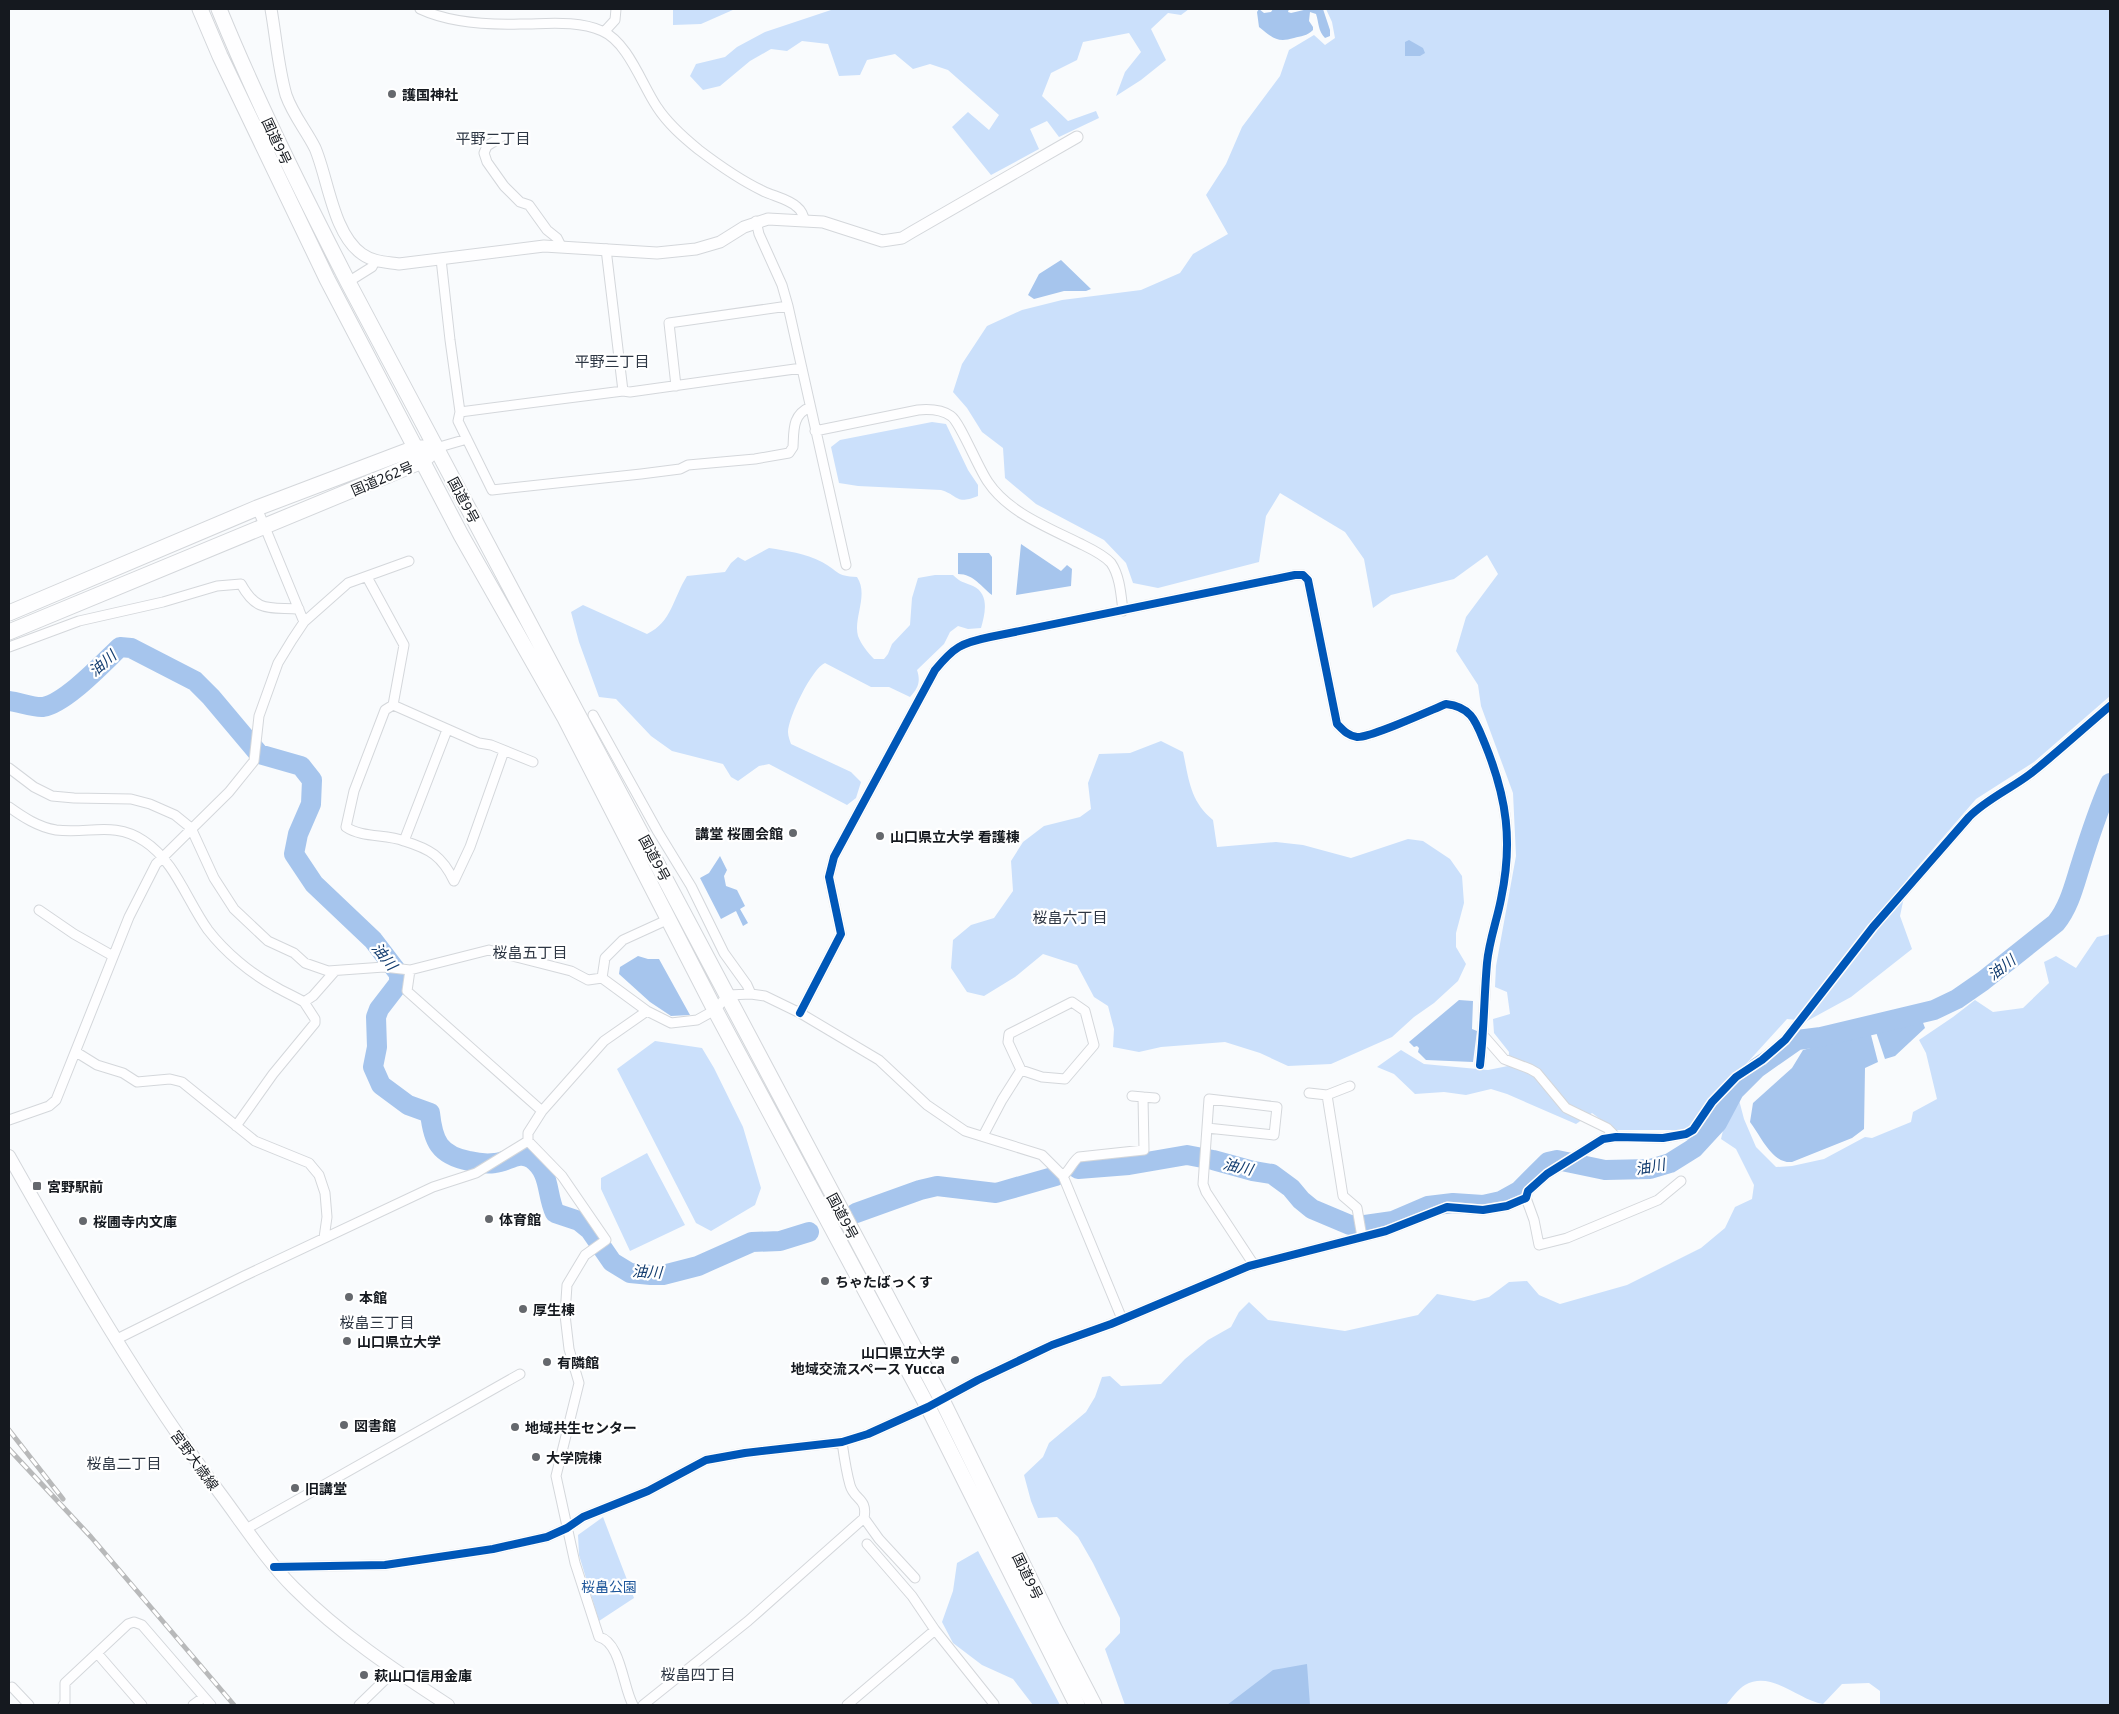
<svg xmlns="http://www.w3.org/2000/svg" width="2119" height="1714" viewBox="0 0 2119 1714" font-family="'Noto Sans','Noto Sans JP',sans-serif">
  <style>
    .green { fill: #cbe0fb }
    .water { fill: #a6c5ed }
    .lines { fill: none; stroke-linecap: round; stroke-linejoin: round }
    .river { stroke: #a6c5ed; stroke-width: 20 }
    .minor-casing { stroke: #d4d7db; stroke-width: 11 }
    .tertiary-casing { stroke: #d4d7db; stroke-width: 13 }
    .secondary-casing { stroke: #d4d7db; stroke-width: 14 }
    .trunk-casing { stroke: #d4d7db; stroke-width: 17 }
    .minor { stroke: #fefeff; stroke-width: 9 }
    .tertiary { stroke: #fefeff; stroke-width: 11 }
    .secondary { stroke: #fefeff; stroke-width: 12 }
    .trunk { stroke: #fefeff; stroke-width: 15 }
    .rail-casing { stroke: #b8b9ba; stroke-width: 5 }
    .rail { stroke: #fff; stroke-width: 3; stroke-dasharray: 9; stroke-linecap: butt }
    .cycleway-casing { stroke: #fff; stroke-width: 11 }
    .cycleway { stroke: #0057b8; stroke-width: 8 }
    .poi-dot { fill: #65686d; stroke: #fff; stroke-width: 2 }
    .labels { text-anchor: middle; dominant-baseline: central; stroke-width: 4.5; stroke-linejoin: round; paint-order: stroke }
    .poi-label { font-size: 14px; font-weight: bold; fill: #15191f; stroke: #fff; text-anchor: start }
    .street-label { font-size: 14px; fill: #15191f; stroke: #fff }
    .park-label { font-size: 14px; fill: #1f579b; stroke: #fff }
    .neighbourhood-label { font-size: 15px; fill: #2e3744; stroke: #fff }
    .water-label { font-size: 15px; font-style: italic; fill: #123c6f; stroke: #fff }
  </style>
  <rect width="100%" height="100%" fill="#f9fbfd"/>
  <!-- green -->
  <path class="green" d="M 673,9 L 735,9 L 701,24 L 673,25 Z
    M 834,9 L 1189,9 L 1181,15 L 1168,13 L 1151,29 L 1166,60 L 1141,80 L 1116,96 L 1125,72 L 1141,52 L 1129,33 L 1083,42 L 1077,60 L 1051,73 L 1042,96 L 1068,121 L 1096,111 L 1099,118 L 1059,137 L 1047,121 L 1030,129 L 1039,149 L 991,175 L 952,127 L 968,112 L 989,130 L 999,115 L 948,70 L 930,64 L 913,69 L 895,54 L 867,60 L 860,75 L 839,76 L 828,44 L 802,41 L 787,51 L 771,49 L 750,61 L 720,86 L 703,90 L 690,76 L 696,64 L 725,57 L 737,47 L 765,32 Z
    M 1326,9 L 2110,9 L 2110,696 L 2034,762 L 1976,799 L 1908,878 L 1900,916 L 1912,949 L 1851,997 L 1807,1021 L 1787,1019 L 1736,1075 L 1719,1111 L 1704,1133 L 1690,1144 L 1678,1130 L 1615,1130 L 1592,1113 L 1576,1124 L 1507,1094 L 1491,1089 L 1466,1095 L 1444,1092 L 1415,1094 L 1394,1074 L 1377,1067 L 1401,1050 L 1424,1064 L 1488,1070 L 1508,1066 L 1509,1052 L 1494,1033 L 1493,1019 L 1510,1014 L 1507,992 L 1495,987 L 1496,966 L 1516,856 L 1513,793 L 1481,706 L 1478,685 L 1456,651 L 1466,617 L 1498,574 L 1487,555 L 1454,579 L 1391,595 L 1373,608 L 1364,559 L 1345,532 L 1280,493 L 1266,516 L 1259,562 L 1158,588 L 1133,583 L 1126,563 L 1104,540 L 1036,504 L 1005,478 L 1003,448 L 982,432 L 967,408 L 953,392 L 962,364 L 987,326 L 1022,310 L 1062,300 L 1141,290 L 1180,273 L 1193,254 L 1228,234 L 1206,195 L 1226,164 L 1242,127 L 1280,76 L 1289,50 L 1314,35 L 1325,45 L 1335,38 L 1332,22 Z
    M 932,422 L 946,424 L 968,470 L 978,485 L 978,496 C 955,505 960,496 941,490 L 858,486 L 839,483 L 831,447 L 840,440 Z
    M 769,548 C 787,551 805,553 822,562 C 839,571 835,576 857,577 C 869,595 853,618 858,636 C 861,644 868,653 874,659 L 884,659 L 888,654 L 892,644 L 910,625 L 912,598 L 918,578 L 935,575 L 953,575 C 961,583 964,582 973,586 C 990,594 985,614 981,628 L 968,629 L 958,626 L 950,632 L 944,644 L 917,670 C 921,682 918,688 910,697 L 889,687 L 871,687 L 825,663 C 812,668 788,718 788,732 C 788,736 790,741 791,744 L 851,772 L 861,782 L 856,798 L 847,805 L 769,764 L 759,766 L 738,781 L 731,777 L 723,764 L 672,751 L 651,736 L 616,699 L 599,697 L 579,642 L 571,612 L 583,605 L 647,634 C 672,622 673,598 687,576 L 725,572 L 731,563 L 738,557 L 745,561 Z
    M 1161,741 L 1183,752 C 1189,780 1190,801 1213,820 L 1217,847 L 1276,842 L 1303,845 L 1351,858 L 1408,839 L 1423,841 L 1450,859 L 1462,876 L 1464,903 L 1456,933 L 1456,947 L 1466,964 L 1458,981 L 1434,1003 L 1414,1017 L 1392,1037 L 1331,1064 L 1288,1066 L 1260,1053 L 1225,1042 L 1161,1047 L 1139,1052 L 1113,1047 L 1114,1029 L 1108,1006 L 1094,997 L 1077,965 L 1043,954 L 1015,977 L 984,996 L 967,992 L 951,968 L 953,940 L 971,925 L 994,918 L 1013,891 L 1011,861 L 1023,842 L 1044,826 L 1080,817 L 1091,809 L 1088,783 L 1099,754 L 1130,753 Z
    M 2110,934 L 2110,1705 L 1880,1705 L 1880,1691 L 1869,1683 L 1842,1684 L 1823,1704 C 1798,1700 1772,1670 1745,1685 C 1738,1689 1731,1699 1726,1705 L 1125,1705 L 1105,1649 L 1120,1633 L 1120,1618 L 1093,1563 L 1078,1537 L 1057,1517 L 1038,1518 L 1031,1501 L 1024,1475 L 1043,1457 L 1049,1443 L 1086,1412 L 1095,1397 L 1102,1377 L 1110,1376 L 1121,1386 L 1161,1384 L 1185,1359 L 1208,1340 L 1231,1327 L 1239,1312 L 1249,1302 L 1268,1320 L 1345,1331 L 1418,1315 L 1437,1294 L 1474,1301 L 1489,1297 L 1509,1282 L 1527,1281 L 1539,1295 L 1560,1304 L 1627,1285 L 1701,1248 L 1725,1228 L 1735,1207 L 1752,1199 L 1754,1185 L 1736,1149 L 1721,1139 L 1725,1122 L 1739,1100 L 1744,1119 L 1756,1147 L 1776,1167 L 1792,1166 L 1824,1159 L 1865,1137 L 1872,1138 L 1911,1122 L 1913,1112 L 1937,1099 L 1926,1053 L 1919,1040 L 1953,1017 L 1975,1000 L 1993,1012 L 2023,1008 L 2049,983 L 2044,962 L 2056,956 L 2076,968 L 2097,937 Z
    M 655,1041 L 702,1048 L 714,1068 L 743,1127 L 761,1188 L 755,1205 L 711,1231 L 696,1223 L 617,1069 Z
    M 647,1153 L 685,1225 L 630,1251 L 601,1189 L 601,1178 Z
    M 603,1517 L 634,1598 L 599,1621 L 579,1555 L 578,1535 Z
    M 978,1551 L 1060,1705 L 1033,1705 L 1013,1679 L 982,1665 L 953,1643 L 942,1622 L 953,1591 L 957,1563 Z"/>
  <!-- water -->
  <path class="water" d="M 1259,9 L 1264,13 L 1271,12 L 1273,9 L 1289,9 L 1288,12 L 1291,13 L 1308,9 L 1323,9 L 1330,30 L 1330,36 L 1325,38 C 1318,31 1319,23 1316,14 L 1310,12 L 1309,21 L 1313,27 L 1313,30 C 1307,36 1301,36 1294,38 C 1277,43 1273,38 1259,27 L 1257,12 Z
    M 1409,40 L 1423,48 L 1425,53 L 1420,56 L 1405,56 L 1405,42 Z
    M 1061,260 L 1091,289 L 1086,291 L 1064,291 L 1034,299 L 1028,295 L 1039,274 Z
    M 1021,544 L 1061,571 L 1067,565 L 1072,569 L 1071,586 L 1016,595 Z
    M 958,553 L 989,553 L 992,557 L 992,595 C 981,587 974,574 958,574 Z
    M 720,856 L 727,870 L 724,876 L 726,886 L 737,890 L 745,906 L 740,909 L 748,923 L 743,926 L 736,911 L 721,919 L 700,878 L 709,873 Z
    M 638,956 L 648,959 L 659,959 L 690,1015 L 671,1016 L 650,1002 L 619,974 L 620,967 Z
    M 1459,1000 L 1473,1001 L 1472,1029 L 1477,1031 L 1473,1062 L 1426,1060 L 1418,1052 L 1419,1048 L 1417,1046 L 1414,1047 L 1409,1042 Z
    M 1922,1020 L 1925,1028 L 1895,1056 L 1885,1059 L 1876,1032 Z
    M 1867,1033 L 1871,1035 L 1878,1062 L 1865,1068 L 1864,1129 L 1852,1138 L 1792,1162 C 1772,1164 1761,1136 1750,1122 L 1753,1103 L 1792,1068 L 1803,1050 Z
    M 1307,1664 L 1310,1705 L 1227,1705 L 1273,1670 Z"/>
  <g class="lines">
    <!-- river -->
    <path class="river" d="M 9,701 C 19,702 34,708 43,707 C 66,703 103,663 120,647 L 131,648 L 195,681 L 211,697 L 259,754 L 301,766 L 312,780 L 311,804 L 298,834 L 294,854 L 314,884 L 373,940 L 399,974 L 399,983 L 379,1009 L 376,1017 L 377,1047 L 373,1067 L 381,1085 L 408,1105 L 430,1113 C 433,1141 439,1155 469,1161 C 477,1163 487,1164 495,1163 C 508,1162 519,1150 532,1159 C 551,1173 546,1194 555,1213 L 579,1221 L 590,1230 L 612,1262 L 630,1273 L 651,1275 L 663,1275 L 698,1266 L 752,1242 L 780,1241 L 809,1232
      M 1078,1169 L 1129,1165 L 1187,1155 L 1213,1160 L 1253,1171 L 1272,1174 L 1291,1188 L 1301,1200 L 1312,1209 L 1350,1225 L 1365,1225 L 1393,1221 L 1428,1206 L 1453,1203 L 1483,1205 L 1501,1201 L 1519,1191 L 1548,1162 L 1557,1160 L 1605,1170 L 1650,1169 L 1670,1163 L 1694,1148 L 1717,1123 L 1734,1091 L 1757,1068 L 1797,1040 L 1821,1037 L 1934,1010 L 1957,999 L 1983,981 L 2056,923 C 2069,907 2074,886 2080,867 C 2089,838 2098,810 2110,783
      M 856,1213 L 920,1190 L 937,1186 L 996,1193 L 1056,1176"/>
    <defs>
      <path id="minor" d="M 420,9 C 450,23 486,25 520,24 C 547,24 577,20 602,31 C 628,42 642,85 657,107 C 668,124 683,137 699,150 C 720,166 740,180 763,191 C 773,196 789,199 797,207 C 801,210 804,216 804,220
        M 604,32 L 615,20 L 616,9
        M 503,136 L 487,146 L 484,153 L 487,162 L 504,186 L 520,202 L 529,205 L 547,230 L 557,238 L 561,246
        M 756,221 L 759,234 L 782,285 L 788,306 L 846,565
        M 606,249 L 623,391
        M 441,259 L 450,340 L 460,412
        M 348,282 L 372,267 L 375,261
        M 802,368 L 630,392 L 623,391 L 460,412 L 458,421 L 492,490 L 641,474 L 680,469 L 688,465 L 755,459 L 789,453 L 793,447 C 794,430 792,415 810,407
        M 676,386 L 669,323 L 788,306
        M 815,431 L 918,410 C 929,409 941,409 951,416 C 960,422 978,468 988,482 C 1008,512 1047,527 1079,543 C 1089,548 1103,554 1111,563 C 1120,576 1121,595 1123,611
        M 436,448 L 467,439
        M 257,508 L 304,622
        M 367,577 L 404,645 L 393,705 L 479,743 L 491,745 L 533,762
        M 9,647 L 79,621 L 163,602 L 217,586 L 241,584 C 257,613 269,607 299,609
        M 393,705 L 385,710 L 354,791 L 346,827 C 362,838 386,834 404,841
        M 593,715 L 658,832 L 691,886 L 724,953 L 747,985 L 751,994
        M 447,730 L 404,841 C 430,849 442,856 454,881 L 470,847 L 504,751
        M 9,768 L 34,787 L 52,796 L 74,798 L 131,799 L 150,804 L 175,815 L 191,828 L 214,878 L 234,909 L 268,941 L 294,953 L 305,963 L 328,971 L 384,967 L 410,970 L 489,950 L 571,971 L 588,980 L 602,978 L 647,1011 L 671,1023 L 697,1020 L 715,1010 L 728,995 L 751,994 L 765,996 L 800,1013 L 879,1060 L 927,1105 L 965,1131 L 1042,1155 L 1063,1176 L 1122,1319
        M 9,807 C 23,817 38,827 56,830 C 89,834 115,821 144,841 C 175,861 187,901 208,930 C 225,952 250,973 274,986 C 284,992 294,996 304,1002 L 313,996 L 335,971
        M 39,910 L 74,934 L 113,956
        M 410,970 L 407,991 L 542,1111
        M 602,978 L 605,958 L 623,940 L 669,919
        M 800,1013 L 841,934 L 829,877 L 834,857 L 935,670 C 954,647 961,643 990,637 L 1295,575 L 1303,575 L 1308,580 L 1337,724 C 1343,730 1348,736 1357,737 C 1370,738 1429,711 1446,704 C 1472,707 1476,722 1485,744 C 1507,798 1513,842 1501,899 C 1497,920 1489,941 1487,963 C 1484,997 1484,1031 1480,1065
        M 1483,1035 L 1504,1059 L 1530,1069 L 1537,1073 L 1566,1108 L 1607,1128 L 1616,1137
        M 76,1052 L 97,1065 L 123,1073 L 137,1082 L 170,1079 L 182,1082 L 255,1141 L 309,1163 L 319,1175 L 325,1193 L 327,1217 L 324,1238
        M 1350,1086 L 1327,1095 L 1343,1196 L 1357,1208 L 1362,1237
        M 1309,1093 L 1327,1095
        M 1132,1096 L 1143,1097
        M 9,1120 L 49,1106 L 56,1100 L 129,917 L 156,864 L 229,792 L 254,761 L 259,716 L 278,663 L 292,640 L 304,622 L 348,583 L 409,561
        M 236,1126 L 273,1074 L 315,1023 L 315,1019 L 304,1002
        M 1207,1128 L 1274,1135 L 1277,1107 L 1209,1099 L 1203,1184 L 1206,1192 L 1254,1265
        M 983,1136 L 1002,1100 L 1021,1070 L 1008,1042 L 1009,1034 L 1072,1002 L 1085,1011 L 1094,1045 L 1065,1079 L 1042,1077 L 1021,1070
        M 1063,1176 C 1070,1170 1073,1161 1079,1157 L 1144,1150 L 1143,1097 L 1155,1098
        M 1526,1198 L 1534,1220 L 1539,1245 L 1567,1238 L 1646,1205 L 1658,1200 L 1681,1181
        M 115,1340 L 244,1276 L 433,1187 L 476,1173 L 528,1141
        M 842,1442 C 844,1456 846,1471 850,1485 C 854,1500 868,1498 864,1518 L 879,1539 L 915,1578
        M 246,1529 L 520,1374
        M 867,1544 L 912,1596 L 935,1630 L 994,1704
        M 274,1567 L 385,1565 L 493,1549 L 547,1537 L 567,1528 L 583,1517 L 648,1491 L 706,1460 L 745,1453 L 842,1442 L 868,1434 L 928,1407 L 978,1380 L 1052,1345 L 1111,1324 L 1249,1266 L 1386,1231 L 1447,1207 L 1483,1210 L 1507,1206 L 1526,1198 L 1528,1191 L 1547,1174 L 1603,1139 L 1616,1137 L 1663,1138 L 1686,1134 L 1693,1130 L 1712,1102 L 1736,1077 L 1762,1060 L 1785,1040 L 1873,927 L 1969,817 C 1988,798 2013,788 2034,771 C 2060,750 2085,727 2110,706
        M 97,1653 L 142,1705
        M 12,1687 L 29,1705
        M 63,1705 L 65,1703 L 65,1683 L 128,1624 L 134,1622 L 142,1625 L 211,1705
        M 193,1705 L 204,1697
        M 359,1705 L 395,1670
        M 633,1705 C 623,1688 621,1642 599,1637 L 575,1563 L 556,1476 L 579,1383 L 569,1349 L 565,1315 L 567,1285 L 585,1255 L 606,1240 L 562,1176 L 528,1141 L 528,1133 L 542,1111 L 604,1041 L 647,1011
        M 643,1705 L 748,1621 L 864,1518
        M 847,1705 L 935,1630"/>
      <path id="tertiary" d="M 271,9 C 276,37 278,67 286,95 C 293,115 306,130 315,148 C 328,178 333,234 362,254 C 373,262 386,262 399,264 L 544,246 L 657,253 L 696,249 L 720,242 L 744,227 L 768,219 L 823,222 L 882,241 L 902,238 L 912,232 L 1077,137"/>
      <path id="secondary" d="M 9,1156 C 75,1273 141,1388 222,1496 C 245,1527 267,1561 294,1588 C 340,1634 394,1670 448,1705"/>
      <path id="trunk" d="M 200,9 L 220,56 L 327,279 L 461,535 L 565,718 L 715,1010 L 928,1407 L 1077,1705
        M 219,9 C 257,102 302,192 348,282 L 942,1400 L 1055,1630 L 1094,1705
        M 9,613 L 257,508 L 415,448 L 425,448
        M 9,632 L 422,461 L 428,456"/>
    </defs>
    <!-- minor casing -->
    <use href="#minor" class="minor-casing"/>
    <!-- tertiary casing -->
    <use href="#tertiary" class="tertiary-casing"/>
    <!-- secondary casing -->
    <use href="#secondary" class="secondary-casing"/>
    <!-- trunk casing -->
    <use href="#trunk" class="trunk-casing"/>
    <!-- minor -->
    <use href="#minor" class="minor"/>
    <!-- tertiary -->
    <use href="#tertiary" class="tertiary"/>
    <!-- secondary -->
    <use href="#secondary" class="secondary"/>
    <!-- trunk -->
    <use href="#trunk" class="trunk"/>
    <defs>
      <path id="rail" d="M 9,1430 L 63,1499
        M 9,1449 L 91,1537 L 234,1705"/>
    </defs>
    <!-- rail casing -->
    <use href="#rail" class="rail-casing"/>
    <!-- rail -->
    <use href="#rail" class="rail"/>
    <defs>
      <path id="cycleway" d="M 800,1013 L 841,934 L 829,877 L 834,857 L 935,670 C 954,647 961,643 990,637 L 1295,575 L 1303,575 L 1308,580 L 1337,724 C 1343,730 1348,736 1357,737 C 1370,738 1429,711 1446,704 C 1472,707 1476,722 1485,744 C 1507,798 1513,842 1501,899 C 1497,920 1489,941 1487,963 C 1484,997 1484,1031 1480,1065
        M 274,1567 L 385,1565 L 493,1549 L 547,1537 L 567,1528 L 583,1517 L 648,1491 L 706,1460 L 745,1453 L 842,1442 L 868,1434 L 928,1407 L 978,1380 L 1052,1345 L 1111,1324 L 1249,1266 L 1386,1231 L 1447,1207 L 1483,1210 L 1507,1206 L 1526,1198 L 1528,1191 L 1547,1174 L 1603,1139 L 1616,1137 L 1663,1138 L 1686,1134 L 1693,1130 L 1712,1102 L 1736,1077 L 1762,1060 L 1785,1040 L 1873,927 L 1969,817 C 1988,798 2013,788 2034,771 C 2060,750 2085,727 2110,706"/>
    </defs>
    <!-- cycleway casing -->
    <use href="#cycleway" class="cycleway-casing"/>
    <!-- cycleway -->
    <use href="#cycleway" class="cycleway"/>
  </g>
  <!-- markers -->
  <g class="poi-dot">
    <circle cx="392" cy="94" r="5"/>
    <circle cx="793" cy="833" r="5"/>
    <circle cx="880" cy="836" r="5"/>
    <rect x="32" y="1181" width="10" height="10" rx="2.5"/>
    <circle cx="489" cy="1219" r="5"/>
    <circle cx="83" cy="1221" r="5"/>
    <circle cx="825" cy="1281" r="5"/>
    <circle cx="349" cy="1297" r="5"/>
    <circle cx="523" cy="1309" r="5"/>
    <circle cx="347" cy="1341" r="5"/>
    <circle cx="955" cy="1360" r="5"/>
    <circle cx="547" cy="1362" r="5"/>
    <circle cx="344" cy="1425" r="5"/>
    <circle cx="515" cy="1427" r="5"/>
    <circle cx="536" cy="1457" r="5"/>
    <circle cx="295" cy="1488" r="5"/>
    <circle cx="364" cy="1675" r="5"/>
  </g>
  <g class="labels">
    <!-- poi labels -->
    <g class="poi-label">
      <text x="402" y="94">護国神社</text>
      <text x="783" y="833" text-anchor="end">講堂 桜圃会館</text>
      <text x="890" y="836">山口県立大学 看護棟</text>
      <text x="47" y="1186">宮野駅前</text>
      <text x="499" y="1219">体育館</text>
      <text x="93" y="1221">桜圃寺内文庫</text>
      <text x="835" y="1281">ちゃたばっくす</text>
      <text x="359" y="1297">本館</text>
      <text x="533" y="1309">厚生棟</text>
      <text x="357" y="1341">山口県立大学</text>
      <text x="945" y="1352" text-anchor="end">山口県立大学<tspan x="945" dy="16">地域交流スペース Yucca</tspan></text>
      <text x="557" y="1362">有隣館</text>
      <text x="354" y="1425">図書館</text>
      <text x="525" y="1427">地域共生センター</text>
      <text x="546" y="1457">大学院棟</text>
      <text x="305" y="1488">旧講堂</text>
      <text x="374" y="1675">萩山口信用金庫</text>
    </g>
    <!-- street labels -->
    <g class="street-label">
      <text transform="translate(277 141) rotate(65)">国道9号</text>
      <text transform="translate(382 478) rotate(-23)">国道262号</text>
      <text transform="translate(464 500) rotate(62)">国道9号</text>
      <text transform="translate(655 858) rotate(62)">国道9号</text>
      <text transform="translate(843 1216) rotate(62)">国道9号</text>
      <text transform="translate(195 1460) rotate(54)">宮野大歳線</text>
      <text transform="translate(1028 1576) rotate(64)">国道9号</text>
    </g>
    <!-- park labels -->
    <g class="park-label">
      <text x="609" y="1586">桜畠公園</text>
    </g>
    <!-- neighbourhood labels -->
    <g class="neighbourhood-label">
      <text x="493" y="138">平野二丁目</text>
      <text x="612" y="361">平野三丁目</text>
      <text x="1070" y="917">桜畠六丁目</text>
      <text x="530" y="952">桜畠五丁目</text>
      <text x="377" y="1322">桜畠三丁目</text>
      <text x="124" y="1463">桜畠二丁目</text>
      <text x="698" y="1674">桜畠四丁目</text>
    </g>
    <!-- water labels -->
    <g class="water-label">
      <text transform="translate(102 663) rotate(-41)">油川</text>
      <text transform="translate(385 956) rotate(51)">油川</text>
      <text transform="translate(2001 967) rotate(-38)">油川</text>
      <text transform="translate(1238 1166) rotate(13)">油川</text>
      <text transform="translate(1650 1166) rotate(-10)">油川</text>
      <text transform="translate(647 1271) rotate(3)">油川</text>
    </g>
  </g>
  <!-- border -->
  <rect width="2119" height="1714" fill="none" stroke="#15191f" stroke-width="20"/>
</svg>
